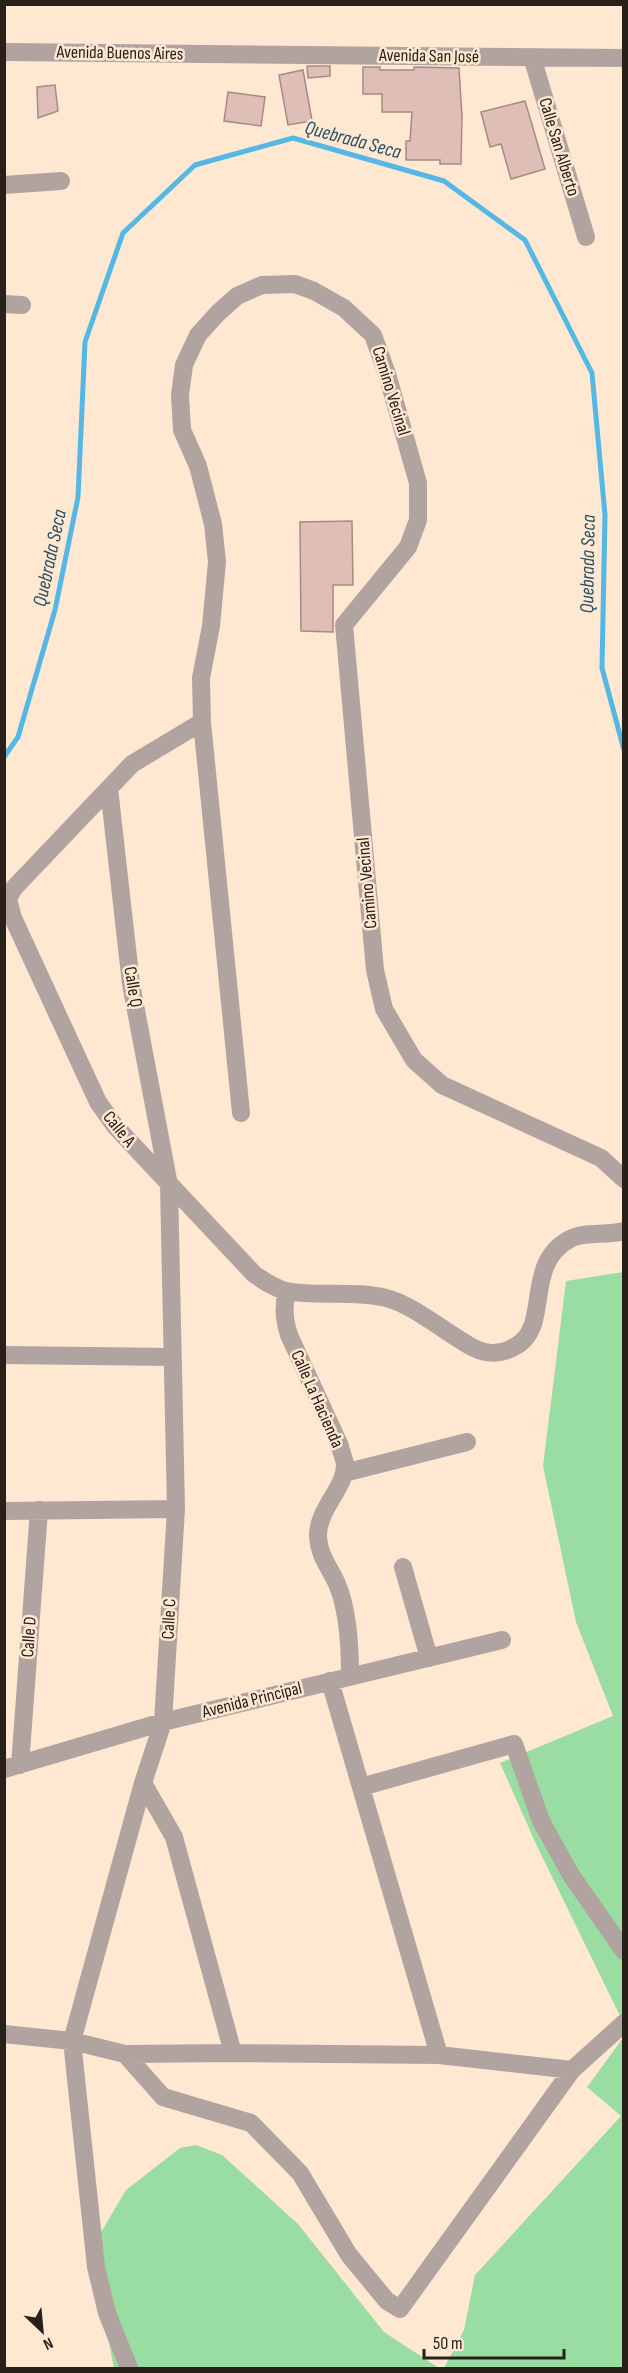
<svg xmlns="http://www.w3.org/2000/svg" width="628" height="2373" viewBox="0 0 628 2373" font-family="'Sofia Sans Condensed',sans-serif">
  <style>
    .green { fill: #99dda2 }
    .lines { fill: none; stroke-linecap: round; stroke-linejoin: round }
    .stream { stroke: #55b8e4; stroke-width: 5 }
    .building { fill: #debeb7; stroke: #a88a84; stroke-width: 1.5 }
    .minor { stroke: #b1a3a0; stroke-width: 18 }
    .labels { text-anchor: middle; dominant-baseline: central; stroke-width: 5; stroke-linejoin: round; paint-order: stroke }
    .street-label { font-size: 18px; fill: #292019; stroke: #fee8d2 }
    .water-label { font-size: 20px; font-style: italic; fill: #285265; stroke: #fee8d2 }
  </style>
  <rect width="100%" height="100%" fill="#fee8d2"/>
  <!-- green -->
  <path class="green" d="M 623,1272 L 623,2022 L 536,1844 L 500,1763 L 613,1716 L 576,1622 L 543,1466 L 566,1281 Z
    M 623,2038 L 623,2368 L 444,2368 L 464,2330 L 475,2275 L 621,2116 L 587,2087 Z
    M 196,2145 L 222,2155 L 298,2224 L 384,2332 L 439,2368 L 114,2368 L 102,2309 L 100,2234 L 126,2190 L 180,2148 Z"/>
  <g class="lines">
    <!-- stream -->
    <path class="stream" d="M 4,757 L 18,737 L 55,610 L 78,497 L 85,342 L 123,233 L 195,165 L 293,138 L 444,181 L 525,240 L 592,373 L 605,515 L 602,668 L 624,750"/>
  </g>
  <!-- building -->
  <path class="building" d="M 307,66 L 330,66 L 330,76 L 308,78 Z
    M 363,67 L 380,67 L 380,70 L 414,70 L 414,67 L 459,68 L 462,117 L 461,164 L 440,164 L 440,160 L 406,160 L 406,141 L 410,141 L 412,112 L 382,112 L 382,94 L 363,94 Z
    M 303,70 L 312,121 L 288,125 L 279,75 Z
    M 55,85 L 58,111 L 38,118 L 37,87 Z
    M 228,92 L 265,97 L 261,126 L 224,121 Z
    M 525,101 L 545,169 L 511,179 L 501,144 L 490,147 L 481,112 Z
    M 352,521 L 353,585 L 333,585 L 333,632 L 301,631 L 300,522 Z"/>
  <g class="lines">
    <!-- minor -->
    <path class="minor" d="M 4,52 L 624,58
      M 532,57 L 586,237
      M 4,185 L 61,181
      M 4,304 L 22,305
      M 202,722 L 241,1113
      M 109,788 L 131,984 L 169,1185 L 176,1509 L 163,1722 L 143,1783 L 72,2041 L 96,2267 L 107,2313 L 129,2368
      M 624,1179 L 601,1158 L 442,1085 L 414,1060 L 384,1009 L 375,970 L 344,625 L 408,547 L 418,520 L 418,483 L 387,374 L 373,335 L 344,308 L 314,291 L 295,284 L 262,285 L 237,296 L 218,313 L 198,335 L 184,365 L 180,395 L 182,430 L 198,466 L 213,524 L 217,562 L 211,626 L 201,678 L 202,722 L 132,764 L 14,888 L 8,899 L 13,918 L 98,1102 L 115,1126 L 254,1274 C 264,1281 274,1288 286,1291 C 318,1297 354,1290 386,1298 C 409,1303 443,1330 465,1343 C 483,1355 500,1357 519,1344 C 550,1323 524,1263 570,1239 C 584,1231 607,1236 624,1231
      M 287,1291 C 283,1307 284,1319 289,1335 L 340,1446 C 341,1452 344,1458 345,1464 C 346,1488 317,1509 318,1537 C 319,1556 330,1568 337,1584 C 348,1609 350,1649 350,1676
      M 4,1355 L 172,1357
      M 344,1473 L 467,1442
      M 4,1511 L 176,1509
      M 403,1567 L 429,1658
      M 330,1681 L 439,2055
      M 20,1765 L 39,1510
      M 4,1769 L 163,1722 L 502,1640
      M 143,1783 L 174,1837 L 233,2053 L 439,2055 L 572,2070
      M 361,1787 L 514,1744 L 541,1821 L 571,1875 L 624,1951
      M 4,2034 L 72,2041 L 125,2054 L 233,2053
      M 125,2054 L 163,2097 L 251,2123 L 300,2173 L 349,2255 L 387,2301 L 400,2309 L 572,2070 L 624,2023"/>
  </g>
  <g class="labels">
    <!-- street labels -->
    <g class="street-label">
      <text transform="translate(120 53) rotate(1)">Avenida Buenos Aires</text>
      <text transform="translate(429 56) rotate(1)">Avenida San José</text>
      <text transform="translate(559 147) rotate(73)">Calle San Alberto</text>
      <text transform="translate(391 391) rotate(73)">Camino Vecinal</text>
      <text transform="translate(367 883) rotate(-95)">Camino Vecinal</text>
      <text transform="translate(133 987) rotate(81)">Calle Q</text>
      <text transform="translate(119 1129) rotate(51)">Calle A</text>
      <text transform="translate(317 1399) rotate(66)">Calle La Hacienda</text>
      <text transform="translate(169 1619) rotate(-87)">Calle C</text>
      <text transform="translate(29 1637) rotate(-86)">Calle D</text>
      <text transform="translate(252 1700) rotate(-14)">Avenida Principal</text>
    </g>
    <!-- water labels -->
    <g class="water-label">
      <text transform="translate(353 140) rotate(15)">Quebrada Seca</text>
      <text transform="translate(50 558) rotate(-78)">Quebrada Seca</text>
      <text transform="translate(588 564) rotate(-89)">Quebrada Seca</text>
    </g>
  </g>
  <!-- border -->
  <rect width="628" height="2373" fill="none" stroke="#292019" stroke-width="12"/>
  <!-- north arrow -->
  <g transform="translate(42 2331) rotate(154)" stroke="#fee8d2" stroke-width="4.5" paint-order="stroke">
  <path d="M0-4.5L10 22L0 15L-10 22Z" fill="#292019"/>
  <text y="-9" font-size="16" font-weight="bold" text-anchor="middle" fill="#292019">N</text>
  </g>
  <!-- scale -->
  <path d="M424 2349v9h140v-9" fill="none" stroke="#292019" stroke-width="3"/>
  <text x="433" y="2349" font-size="18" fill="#292019" stroke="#fee8d2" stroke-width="4.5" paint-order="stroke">50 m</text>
</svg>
